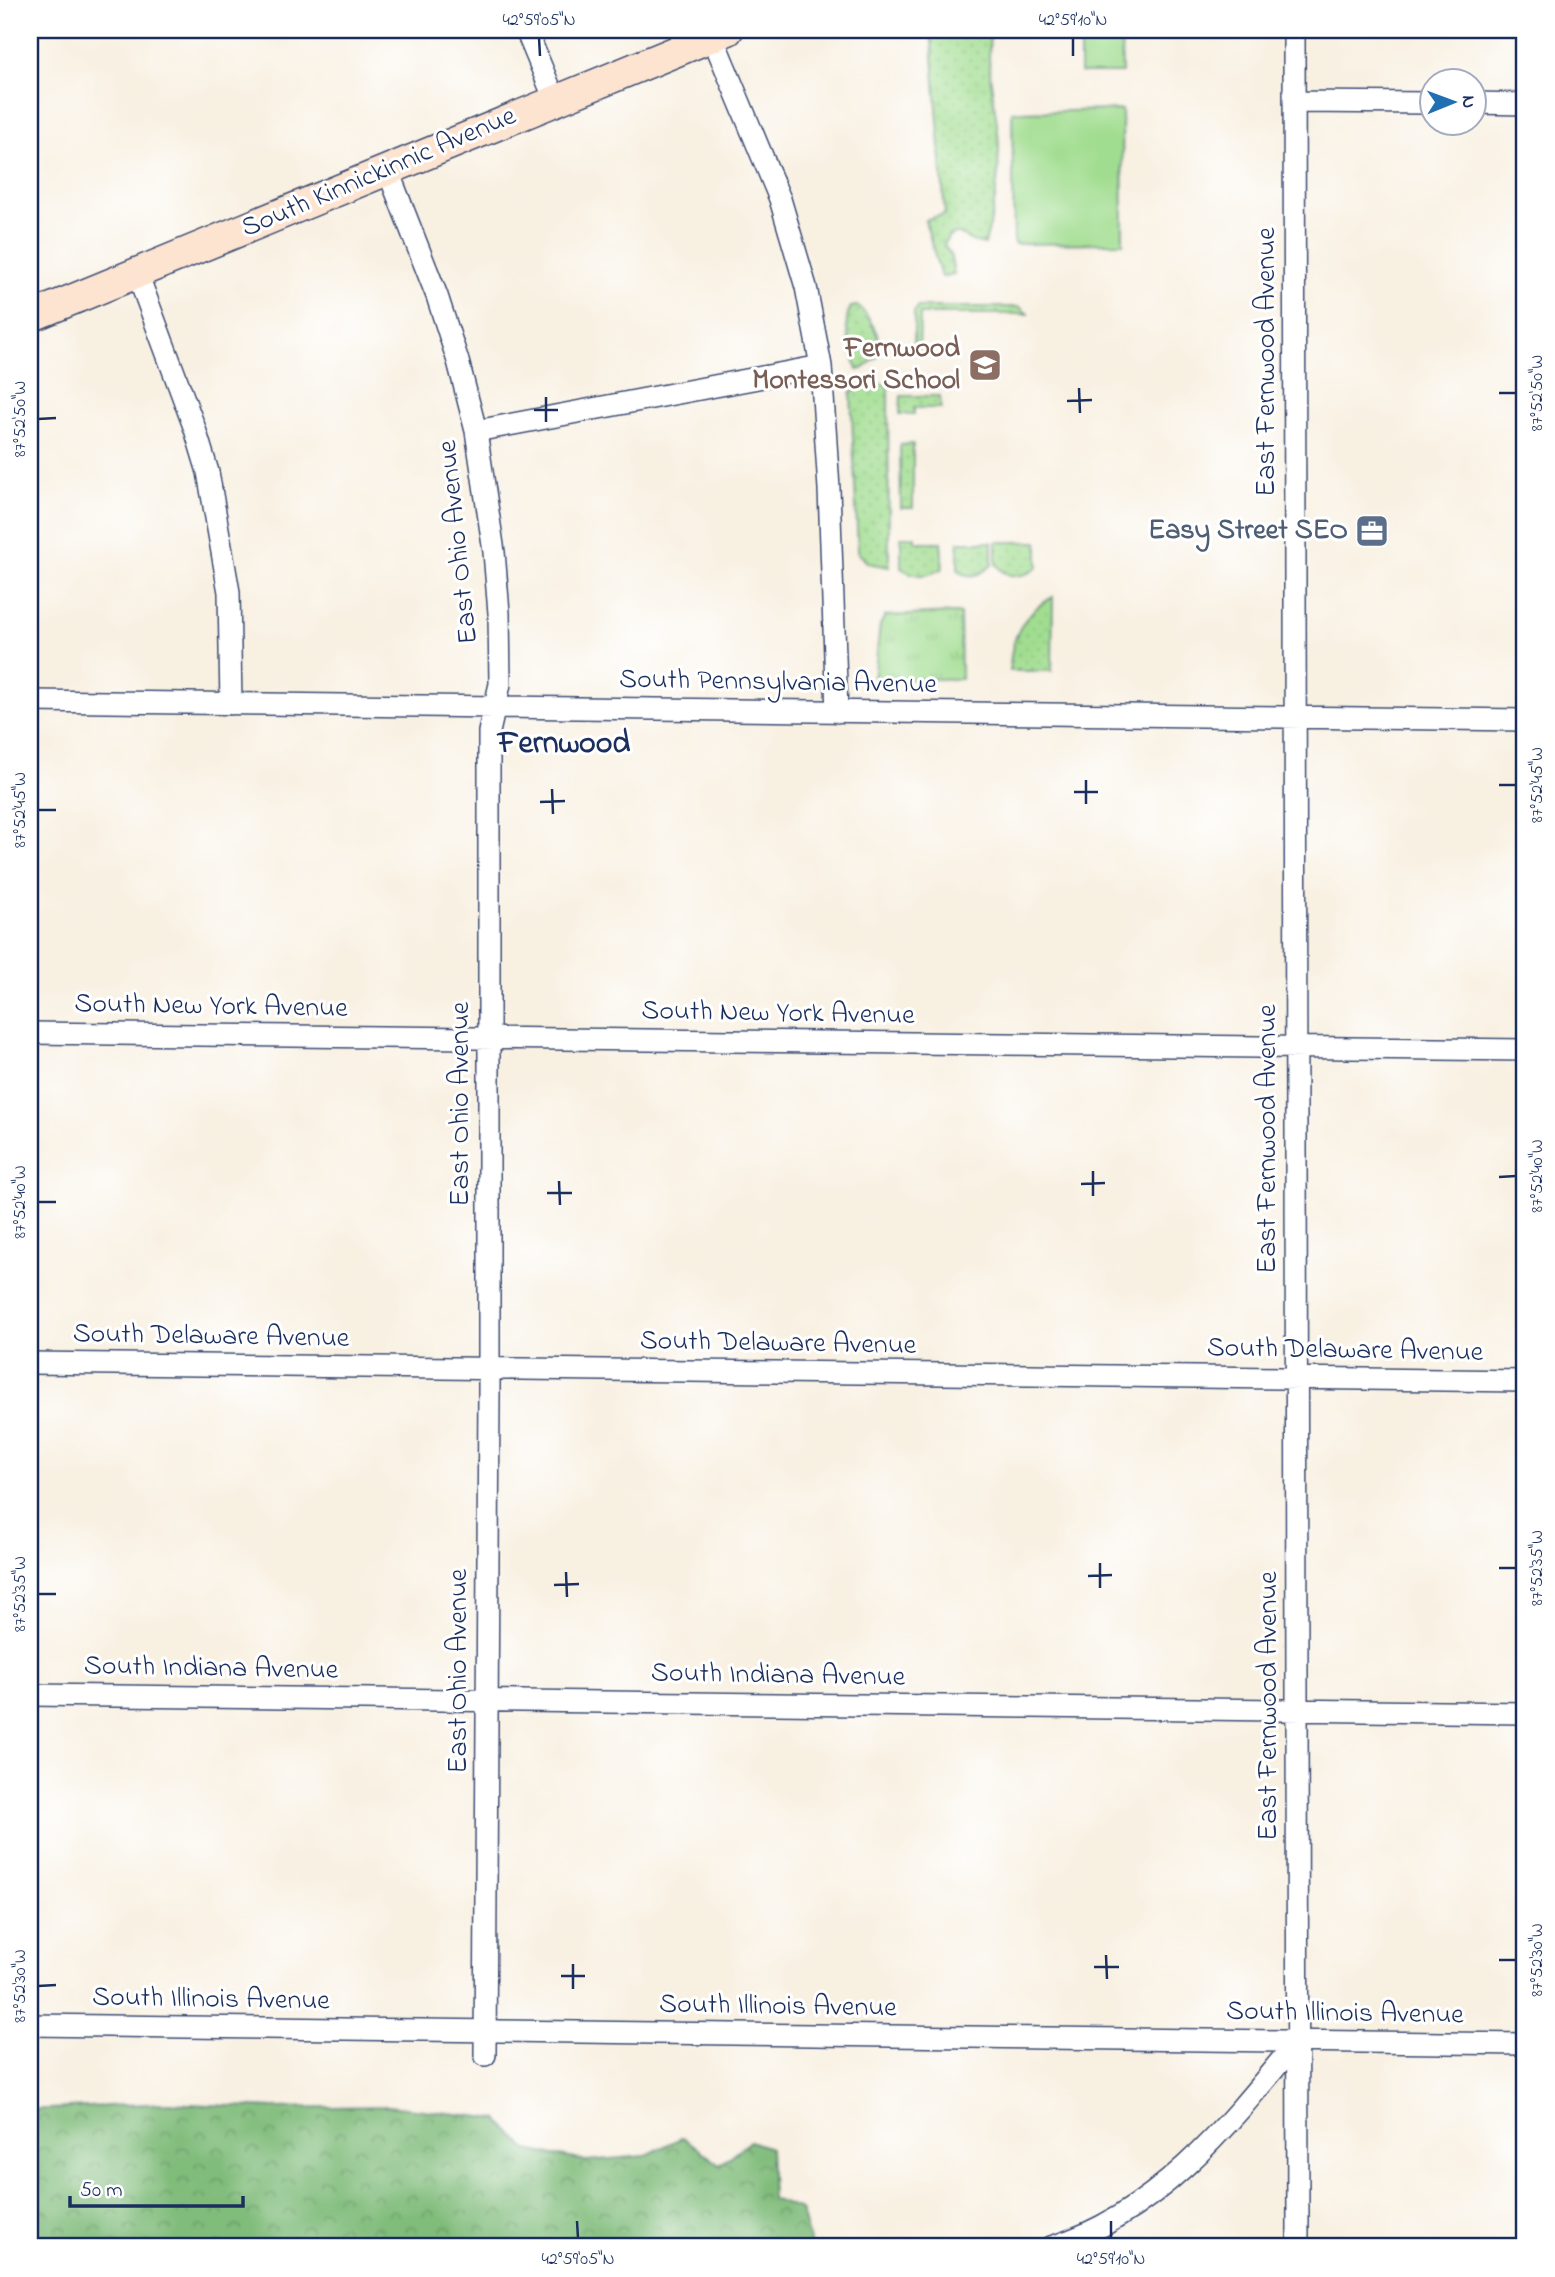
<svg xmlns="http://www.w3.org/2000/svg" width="1555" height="2277" viewBox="0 0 1555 2277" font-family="'Indie Flower',sans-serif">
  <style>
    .grass { fill: url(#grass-dots); stroke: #5e8677; stroke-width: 2 }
    .forest { fill: url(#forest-crowns); stroke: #4e766c; stroke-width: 2 }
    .park { fill: url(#park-tufts); stroke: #5e8677; stroke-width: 2 }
    .pitch { fill: #a1dd90; stroke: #5e8677; stroke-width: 2 }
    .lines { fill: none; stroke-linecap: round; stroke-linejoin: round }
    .street-casing { stroke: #3c4c72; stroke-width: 24 }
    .secondary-casing { stroke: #3c4c72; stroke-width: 33 }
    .street { stroke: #fff; stroke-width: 21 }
    .secondary { stroke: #fde4d1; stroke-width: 30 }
    .ticks { fill: none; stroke: #1b2f5e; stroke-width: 2.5 }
    .labels { text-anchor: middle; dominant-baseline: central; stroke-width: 6; stroke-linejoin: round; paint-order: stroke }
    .street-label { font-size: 28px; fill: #1b2f5e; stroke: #fff }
    .education-label { font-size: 28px; font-weight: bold; fill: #785e54; stroke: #fff; text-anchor: end }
    .service-label { font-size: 28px; font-weight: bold; fill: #4e5e75; stroke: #fff; text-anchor: end }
    .quarter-label { font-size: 32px; font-weight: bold; fill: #1b2f5e; stroke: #fff }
    .neatline { fill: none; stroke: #1b2f5e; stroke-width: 2.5 }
    .ticks-label { font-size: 18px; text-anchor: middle; fill: #1b2f5e }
  </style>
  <defs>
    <pattern id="grass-dots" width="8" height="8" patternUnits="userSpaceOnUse" patternTransform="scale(1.75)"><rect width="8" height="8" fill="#a1dd90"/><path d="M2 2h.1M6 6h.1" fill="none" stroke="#8abe7f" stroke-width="1.8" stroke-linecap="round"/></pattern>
    <pattern id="forest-crowns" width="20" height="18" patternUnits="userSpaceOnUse" patternTransform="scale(1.75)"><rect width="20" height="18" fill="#80bc7a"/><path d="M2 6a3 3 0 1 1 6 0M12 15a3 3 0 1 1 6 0" fill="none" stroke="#689967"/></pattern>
    <pattern id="park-tufts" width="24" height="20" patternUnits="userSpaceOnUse" patternTransform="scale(1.75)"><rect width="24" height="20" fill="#a1dd90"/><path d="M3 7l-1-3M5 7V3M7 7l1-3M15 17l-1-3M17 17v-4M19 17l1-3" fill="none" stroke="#8abe7f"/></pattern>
  </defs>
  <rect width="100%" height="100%" fill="#fff"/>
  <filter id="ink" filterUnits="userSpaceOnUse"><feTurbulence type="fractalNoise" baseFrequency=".0143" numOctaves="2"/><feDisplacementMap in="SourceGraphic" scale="14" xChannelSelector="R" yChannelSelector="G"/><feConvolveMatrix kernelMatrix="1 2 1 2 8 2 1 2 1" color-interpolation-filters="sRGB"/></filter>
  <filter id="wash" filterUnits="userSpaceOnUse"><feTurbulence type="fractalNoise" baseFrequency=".00686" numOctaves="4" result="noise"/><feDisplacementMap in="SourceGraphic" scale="28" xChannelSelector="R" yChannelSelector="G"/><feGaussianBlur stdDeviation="1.57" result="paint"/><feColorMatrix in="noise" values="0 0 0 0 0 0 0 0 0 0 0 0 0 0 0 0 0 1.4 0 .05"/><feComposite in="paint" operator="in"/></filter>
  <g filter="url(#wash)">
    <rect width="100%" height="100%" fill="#f8f0e1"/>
    <!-- grass -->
    <path class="grass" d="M 931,30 L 991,30 C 984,70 998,108 999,148 C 999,180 994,213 985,244 C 980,243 972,242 968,239 C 959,234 959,231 948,237 L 944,246 L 950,253 L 954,274 L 941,277 L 925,220 L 945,214 Z
      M 857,306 C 867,312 884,341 880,353 C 879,356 875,359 872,361 C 866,366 864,369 857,370 C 853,351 840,324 851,307 Z
      M 918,307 L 1020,307 L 1028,314 L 920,314 L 919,354 L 914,354 L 914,312 Z
      M 888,384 L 889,567 L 868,563 L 858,553 L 851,392 L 868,385 Z
      M 901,396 L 940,396 L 941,408 L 914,408 L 914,414 L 900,414 Z
      M 913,444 L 913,508 L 901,508 L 900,445 Z
      M 901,537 L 915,537 L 915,542 L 941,542 L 943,568 C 928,577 916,578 901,568 Z
      M 958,542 L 992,542 L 992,565 C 982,573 974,579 961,573 L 958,569 Z
      M 996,542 L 1038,542 L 1038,567 C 1025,578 1006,580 996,564 Z
      M 1053,597 L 1052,671 L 1010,671 C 1010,639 1023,612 1053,597 Z"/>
    <!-- forest -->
    <path class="forest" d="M 167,2103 L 274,2108 L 389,2106 L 498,2119 L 527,2150 L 586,2161 L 645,2156 L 683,2137 L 720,2165 L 750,2141 L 770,2148 L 772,2199 L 801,2210 L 811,2247 L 30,2247 L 30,2110 Z"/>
    <!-- park -->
    <path class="park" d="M 956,613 L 960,614 L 961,679 L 874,679 L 880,625 L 885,616 Z"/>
    <!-- pitch -->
    <path class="pitch" d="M 1080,30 L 1121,30 L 1122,73 L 1080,73 Z
      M 1122,110 L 1123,243 L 1014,244 L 1012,112 Z"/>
  </g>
  <g filter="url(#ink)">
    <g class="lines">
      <defs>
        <path id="street" d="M 526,30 L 555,100
          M 1294,30 L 1298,2247
          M 712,36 L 780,199 L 806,287 L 821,366 L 829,489 L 837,712
          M 1294,102 L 1432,103
          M 1474,103 L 1525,104
          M 388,171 L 437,296 L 458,361 L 476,431 L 494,552 L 499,613 L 500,684 L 489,732 L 489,1393 L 485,2055
          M 137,273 L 195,429 L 208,472 L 229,592 L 231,704
          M 476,431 L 821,366
          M 30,701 L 1525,720
          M 30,1033 L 1525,1050
          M 30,1363 L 1525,1381
          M 30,1695 L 1525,1713
          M 30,2025 L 1525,2044
          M 1051,2247 C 1157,2215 1230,2123 1297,2041"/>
        <path id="secondary" d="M 30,317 L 728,30"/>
      </defs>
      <!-- street casing -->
      <use href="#street" class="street-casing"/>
      <!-- secondary casing -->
      <use href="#secondary" class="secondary-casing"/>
      <!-- street -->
      <use href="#street" class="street"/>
      <!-- secondary -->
      <use href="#secondary" class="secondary"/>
    </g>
  </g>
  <!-- ticks -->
  <path class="ticks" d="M 539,38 L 540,56M 1073,38 L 1073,56M 1079,388 L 1080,413M 1499,393 L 1516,393M 546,397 L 546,422M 1067,401 L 1092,400M 534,410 L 558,410M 38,419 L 56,418M 1086,780 L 1086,804M 1499,785 L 1516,785M 552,789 L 553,814M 1074,792 L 1098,792M 540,802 L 565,801M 38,810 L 56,810M 1093,1171 L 1093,1196M 1499,1177 L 1516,1176M 559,1181 L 560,1205M 1081,1184 L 1105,1183M 547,1193 L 572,1193M 38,1202 L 56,1202M 1100,1563 L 1100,1588M 1499,1568 L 1516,1568M 566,1572 L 567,1597M 1088,1576 L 1112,1575M 554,1585 L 579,1584M 38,1594 L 56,1594M 1106,1955 L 1107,1979M 1499,1960 L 1516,1960M 573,1964 L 573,1989M 1094,1967 L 1119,1967M 561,1976 L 585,1976M 38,1986 L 56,1985M 577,2221 L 578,2238M 1111,2221 L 1111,2238"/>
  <!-- icons -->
  <defs>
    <symbol id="school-square" viewBox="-11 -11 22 22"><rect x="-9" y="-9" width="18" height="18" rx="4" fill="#8d6e63" stroke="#fff"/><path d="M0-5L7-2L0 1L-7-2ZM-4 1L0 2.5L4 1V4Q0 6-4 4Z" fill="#fff"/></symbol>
    <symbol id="office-square" viewBox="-11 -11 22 22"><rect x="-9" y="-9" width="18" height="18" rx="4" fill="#5c6f8a" stroke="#fff"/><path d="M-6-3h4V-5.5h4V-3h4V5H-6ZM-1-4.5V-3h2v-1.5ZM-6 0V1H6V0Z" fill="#fff"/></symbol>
  </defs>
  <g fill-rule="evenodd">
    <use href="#school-square" x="966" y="346" width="38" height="38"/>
    <use href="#office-square" x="1353" y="512" width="38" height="38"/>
  </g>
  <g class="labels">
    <!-- street labels -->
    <g class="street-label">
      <text transform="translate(379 173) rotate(-23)">South Kinnickinnic Avenue</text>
      <text transform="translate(1267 362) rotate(-90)">East Fernwood Avenue</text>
      <text transform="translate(459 542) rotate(-96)">East Ohio Avenue</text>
      <text transform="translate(778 683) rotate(1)">South Pennsylvania Avenue</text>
      <text transform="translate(211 1007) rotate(1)">South New York Avenue</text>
      <text transform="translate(778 1014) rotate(1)">South New York Avenue</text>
      <text transform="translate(461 1104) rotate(-90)">East Ohio Avenue</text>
      <text transform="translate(1268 1139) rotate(-90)">East Fernwood Avenue</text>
      <text transform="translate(211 1337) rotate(1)">South Delaware Avenue</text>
      <text transform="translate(778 1344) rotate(1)">South Delaware Avenue</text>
      <text transform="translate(1345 1351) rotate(1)">South Delaware Avenue</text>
      <text transform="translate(211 1669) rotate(1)">South Indiana Avenue</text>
      <text transform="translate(459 1671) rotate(-90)">East Ohio Avenue</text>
      <text transform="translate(778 1676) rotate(1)">South Indiana Avenue</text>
      <text transform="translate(1269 1706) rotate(-90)">East Fernwood Avenue</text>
      <text transform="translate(211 2000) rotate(1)">South Illinois Avenue</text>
      <text transform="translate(778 2007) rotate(1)">South Illinois Avenue</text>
      <text transform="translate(1345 2014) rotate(1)">South Illinois Avenue</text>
    </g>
    <!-- education labels -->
    <g class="education-label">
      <text x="960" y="349">Fernwood<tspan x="960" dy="32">Montessori School</tspan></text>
    </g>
    <!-- service labels -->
    <g class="service-label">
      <text x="1348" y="531">Easy Street SEO</text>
    </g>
    <!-- quarter labels -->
    <g class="quarter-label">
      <text x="564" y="744">Fernwood</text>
    </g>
  </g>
  <!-- margin -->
  <rect width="1555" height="2277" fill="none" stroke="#fff" stroke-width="77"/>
  <!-- north arrow -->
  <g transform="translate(1453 102) rotate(89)"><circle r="33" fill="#ffffff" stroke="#a4acbf" stroke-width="2"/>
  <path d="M0-5L12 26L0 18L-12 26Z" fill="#1f6fb2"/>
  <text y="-10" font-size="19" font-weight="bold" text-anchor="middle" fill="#1b2f5e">N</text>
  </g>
  <!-- scale -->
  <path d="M70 2196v10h173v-10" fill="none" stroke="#1b2f5e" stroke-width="3.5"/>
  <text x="80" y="2196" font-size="21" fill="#1b2f5e" stroke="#ffffff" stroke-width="5" paint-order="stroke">50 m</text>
  <rect x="38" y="38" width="1478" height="2200" class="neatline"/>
  <g class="ticks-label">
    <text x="539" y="25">42°59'05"N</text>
    <text x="1073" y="25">42°59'10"N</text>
    <text transform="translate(1536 393) rotate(-90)" y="6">87°52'50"W</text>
    <text transform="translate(19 419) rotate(-90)" y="6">87°52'50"W</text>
    <text transform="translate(1536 785) rotate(-90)" y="6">87°52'45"W</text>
    <text transform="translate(19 810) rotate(-90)" y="6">87°52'45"W</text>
    <text transform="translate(1536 1176) rotate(-90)" y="6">87°52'40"W</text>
    <text transform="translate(19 1202) rotate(-90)" y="6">87°52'40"W</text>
    <text transform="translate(1536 1568) rotate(-90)" y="6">87°52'35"W</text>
    <text transform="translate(19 1594) rotate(-90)" y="6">87°52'35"W</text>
    <text transform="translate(1536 1960) rotate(-90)" y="6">87°52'30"W</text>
    <text transform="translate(19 1986) rotate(-90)" y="6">87°52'30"W</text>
    <text x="578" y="2264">42°59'05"N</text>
    <text x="1111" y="2264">42°59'10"N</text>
  </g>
</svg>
